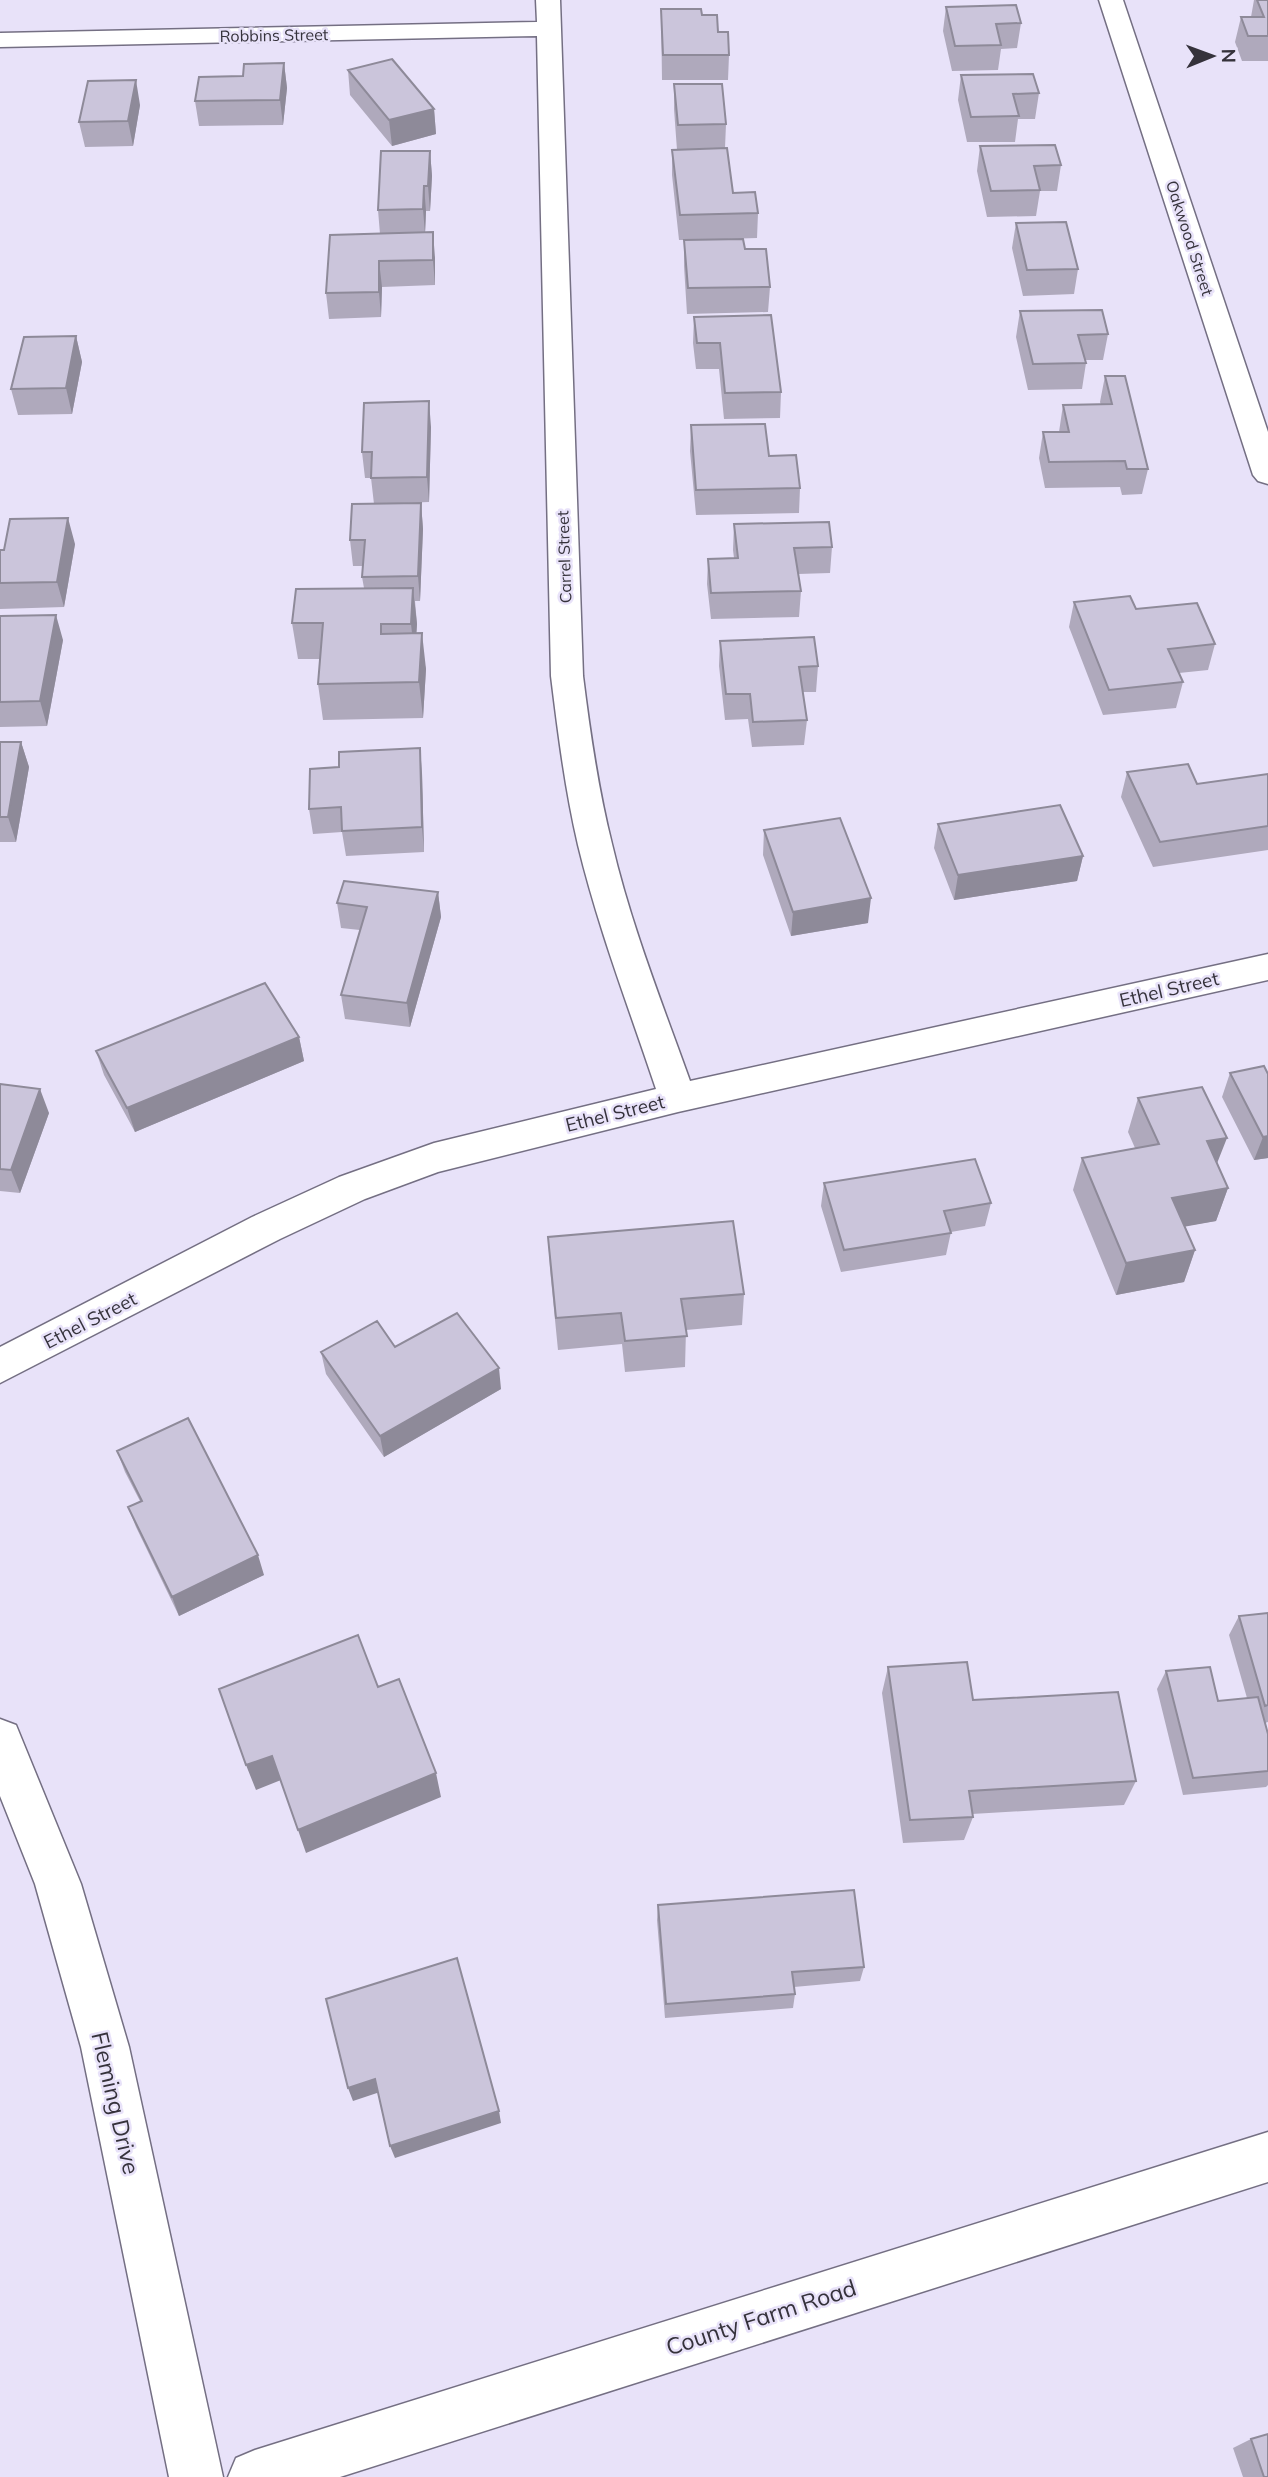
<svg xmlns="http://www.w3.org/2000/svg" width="1268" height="2477" viewBox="0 0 1268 2477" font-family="Mulish,sans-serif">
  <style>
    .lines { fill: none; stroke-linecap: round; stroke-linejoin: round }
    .minor-casing { stroke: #746f83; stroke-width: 3 }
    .major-casing { stroke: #746f83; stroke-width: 3 }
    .minor { fill: #fff; fill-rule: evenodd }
    .major { fill: #fff; fill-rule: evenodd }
    .wall { fill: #afa9bc }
    .shaded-wall { fill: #8e8a99 }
    .building { fill: #cbc5db; stroke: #8e8a99; stroke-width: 2 }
    .labels { text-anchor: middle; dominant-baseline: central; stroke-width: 5; stroke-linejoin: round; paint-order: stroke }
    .far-street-label { font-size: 16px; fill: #35323b; stroke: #e8e2f9 }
    .street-label { font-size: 19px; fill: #35323b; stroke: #e8e2f9 }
    .near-street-label { font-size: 23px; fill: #35323b; stroke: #e8e2f9 }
  </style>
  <rect width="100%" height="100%" fill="#e8e2f9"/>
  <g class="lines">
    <defs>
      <path id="minor" d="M 536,0 L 560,0 L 583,676 C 590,732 598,789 612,844 C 631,925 662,1003 690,1081 L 1268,954 L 1268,980 L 678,1112 L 438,1172 L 365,1199 L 280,1239 L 0,1383 L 0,1347 L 252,1217 L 339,1177 L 434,1143 L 656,1089 C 629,1008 598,928 578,845 C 565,789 558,733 551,676 L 537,36 L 0,47 L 0,33 L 537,22 Z
        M 1099,0 L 1123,0 L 1268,432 L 1268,484 L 1258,481 L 1253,475 Z
        M 0,1719 L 16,1725 L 81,1884 L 129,2047 L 223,2477 L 169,2477 L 81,2047 L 35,1884 L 0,1796 Z"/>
      <path id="major" d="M 1268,2132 L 1268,2182 L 340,2477 L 228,2477 L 236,2458 L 255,2450 Z"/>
    </defs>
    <!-- minor casing -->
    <use href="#minor" class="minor-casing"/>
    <!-- major casing -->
    <use href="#major" class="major-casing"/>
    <!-- minor -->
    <use href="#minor" class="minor"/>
    <!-- major -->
    <use href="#major" class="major"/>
  </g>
  <!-- wall -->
  <path class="wall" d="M 1254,0 L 1268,0 L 1268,61 L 1242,61 L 1235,42 L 1241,17 L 1251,17 Z
    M 946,7 L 1021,23 L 1017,48 L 1001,49 L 998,70 L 952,71 L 943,31 Z
    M 661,9 L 702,15 L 718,32 L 729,55 L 728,80 L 662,80 Z
    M 284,63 L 287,88 L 283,125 L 199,126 L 195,101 L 243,76 Z
    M 348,70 L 434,109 L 436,134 L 392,146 L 350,95 Z
    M 961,75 L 1039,93 L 1035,119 L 1018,119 L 1015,142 L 967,142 L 958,100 Z
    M 674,84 L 726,124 L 725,148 L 733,193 L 758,213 L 757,238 L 692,240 L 745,249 L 770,287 L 768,312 L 687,314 L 684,266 L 684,240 L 679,240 L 672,175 L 672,150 L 677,150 L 674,109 Z
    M 140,105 L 133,146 L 85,147 L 79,122 Z
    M 980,146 L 1061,165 L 1057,191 L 1040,191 L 1036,216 L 987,217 L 977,171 Z
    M 430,151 L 432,176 L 430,211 L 426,211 L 425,233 L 435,258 L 435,285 L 382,287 L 381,317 L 329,319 L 326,293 L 380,234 L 378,210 Z
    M 1016,223 L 1078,269 L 1074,294 L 1023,296 L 1012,248 Z
    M 1020,311 L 1108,334 L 1103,360 L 1086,360 L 1086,363 L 1082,389 L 1028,390 L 1016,337 Z
    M 694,317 L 781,392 L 780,418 L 724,419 L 719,369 L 696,369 L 693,343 Z
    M 76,336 L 82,362 L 72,414 L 18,415 L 11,389 Z
    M 1105,376 L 1148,469 L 1142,494 L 1122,495 L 1120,487 L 1045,488 L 1039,458 L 1043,432 L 1059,432 L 1063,405 L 1101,405 L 1100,402 Z
    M 691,425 L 769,456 L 800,488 L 799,513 L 696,515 L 690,451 Z
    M 431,427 L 429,502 L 374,504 L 371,478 L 365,478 L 362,452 Z
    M 421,503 L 423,529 L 420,601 L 415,601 L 417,624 L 416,633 L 426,669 L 423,718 L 323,720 L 318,684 L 320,659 L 298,659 L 292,623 L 364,588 L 362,577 L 363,566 L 353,566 L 350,540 Z
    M 734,524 L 832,547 L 830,573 L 798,574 L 801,591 L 799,617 L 711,619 L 707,584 L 708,559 L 734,558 L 733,550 Z
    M 75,544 L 64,607 L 0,609 L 0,550 Z
    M 1074,602 L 1136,609 L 1215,644 L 1208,670 L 1179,673 L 1183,682 L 1176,708 L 1103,715 L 1069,627 Z
    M 0,616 L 63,640 L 47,726 L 0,727 Z
    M 720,641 L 818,666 L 816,692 L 802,692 L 807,720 L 804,745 L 752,747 L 748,719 L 725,720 L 719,666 Z
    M 0,742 L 21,742 L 29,767 L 16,842 L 0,842 Z
    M 1127,772 L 1197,784 L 1268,774 L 1268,850 L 1153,867 L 1121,797 Z
    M 422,773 L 424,852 L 346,856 L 342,832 L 313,834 L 309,809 Z
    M 938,824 L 1083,856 L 1077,881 L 954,900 L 934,848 Z
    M 764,830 L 868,923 L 791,936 L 763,855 Z
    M 438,892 L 441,917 L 410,1027 L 345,1019 L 341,995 L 360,930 L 341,928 L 337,903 Z
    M 299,1037 L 304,1061 L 135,1132 L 104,1075 L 96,1051 Z
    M 1230,1073 L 1268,1074 L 1268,1158 L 1254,1160 L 1222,1097 Z
    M 0,1084 L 49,1113 L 20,1193 L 0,1191 Z
    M 1138,1098 L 1217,1164 L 1228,1188 L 1216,1221 L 1185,1226 L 1195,1250 L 1184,1282 L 1116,1295 L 1073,1190 L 1082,1158 L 1135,1148 L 1128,1132 Z
    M 824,1183 L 991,1203 L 985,1226 L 951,1232 L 946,1255 L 841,1272 L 821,1206 Z
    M 548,1237 L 744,1294 L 742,1325 L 686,1330 L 685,1367 L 625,1372 L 622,1344 L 558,1350 L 550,1269 Z
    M 395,1347 L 501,1389 L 384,1457 L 326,1374 L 321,1352 Z
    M 117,1451 L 264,1575 L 179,1616 L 136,1527 L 128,1507 L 140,1501 L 125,1472 Z
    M 1268,1613 L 1268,1722 L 1265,1723 L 1268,1734 L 1268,1785 L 1266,1787 L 1183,1795 L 1157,1689 L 1166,1671 L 1218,1701 L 1247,1698 L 1229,1635 L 1239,1616 Z
    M 888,1667 L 973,1700 L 1136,1781 L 1124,1805 L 972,1814 L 973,1817 L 964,1840 L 903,1843 L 882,1693 Z
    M 658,1905 L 864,1967 L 860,1981 L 794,1987 L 795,1994 L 793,2008 L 665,2018 L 657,1920 Z
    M 1251,2439 L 1268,2477 L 1243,2477 L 1233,2448 Z"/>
  <!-- shaded-wall -->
  <path class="shaded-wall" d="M 284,63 L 287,88 L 283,125 L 280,100 Z
    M 136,80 L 140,105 L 133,146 L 128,121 Z
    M 434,109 L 436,134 L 392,146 L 389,120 Z
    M 430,151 L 432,176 L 430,211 L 428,186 Z
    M 424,186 L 426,211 L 425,234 L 423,209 Z
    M 433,232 L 435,258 L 435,285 L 433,260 Z
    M 379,261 L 382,287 L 381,317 L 379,292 Z
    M 76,336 L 82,362 L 72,414 L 66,388 Z
    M 429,401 L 431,427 L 429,502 L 427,477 Z
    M 421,503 L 423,529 L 420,601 L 418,576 Z
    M 68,518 L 75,544 L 64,607 L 57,582 Z
    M 413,588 L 417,624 L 415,660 L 411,624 Z
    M 56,615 L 63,640 L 47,726 L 40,701 Z
    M 422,633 L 426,669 L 423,718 L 419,682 Z
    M 21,742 L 29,767 L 16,842 L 8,817 Z
    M 420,748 L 422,773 L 424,852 L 422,827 Z
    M 1083,856 L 1077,881 L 954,900 L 958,875 Z
    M 438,892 L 441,917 L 410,1027 L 407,1003 Z
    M 871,898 L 868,923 L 791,936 L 793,912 Z
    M 299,1037 L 304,1061 L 135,1132 L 127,1108 Z
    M 40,1089 L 49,1113 L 20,1193 L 11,1170 Z
    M 1268,1136 L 1268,1158 L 1254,1160 L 1263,1137 Z
    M 1227,1138 L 1214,1171 L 1207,1141 Z
    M 1228,1188 L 1216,1221 L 1161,1231 L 1172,1198 Z
    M 1195,1250 L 1184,1282 L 1116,1295 L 1126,1263 Z
    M 499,1368 L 501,1389 L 384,1457 L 380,1436 Z
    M 258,1555 L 264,1575 L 179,1616 L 172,1597 Z
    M 272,1756 L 281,1780 L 256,1790 L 246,1765 Z
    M 436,1773 L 441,1797 L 306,1853 L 298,1830 Z
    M 375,2079 L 380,2092 L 353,2101 L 348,2088 Z
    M 499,2111 L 501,2123 L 395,2158 L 390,2146 Z"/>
  <!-- building -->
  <path class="building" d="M 1257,0 L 1268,0 L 1268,36 L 1248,36 L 1241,17 L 1264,17 Z
    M 1016,5 L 1021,23 L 996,24 L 1001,45 L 955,46 L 946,7 Z
    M 661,9 L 701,9 L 702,15 L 717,15 L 718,32 L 728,32 L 729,55 L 663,55 Z
    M 392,59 L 434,109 L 389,120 L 348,70 Z
    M 284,63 L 280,100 L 195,101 L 199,77 L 243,76 L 244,64 Z
    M 1033,74 L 1039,93 L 1013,94 L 1019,116 L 971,117 L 961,75 Z
    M 136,80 L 128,121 L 79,122 L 88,81 Z
    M 674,84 L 722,84 L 726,124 L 678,125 Z
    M 1055,145 L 1061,165 L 1034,166 L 1040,190 L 991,191 L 980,146 Z
    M 727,148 L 733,193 L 755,192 L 758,213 L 680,215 L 672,150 Z
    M 381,151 L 430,151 L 428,186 L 424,186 L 423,209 L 378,210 Z
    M 1066,222 L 1078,269 L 1027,270 L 1016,223 Z
    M 433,232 L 433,260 L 379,261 L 379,292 L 326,293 L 330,235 Z
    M 743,239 L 745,249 L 766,249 L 770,287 L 688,288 L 684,240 Z
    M 1102,310 L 1108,334 L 1078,335 L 1086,363 L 1033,364 L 1020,311 Z
    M 771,315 L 781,392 L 725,393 L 720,343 L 697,343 L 694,317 Z
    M 76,336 L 66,388 L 11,389 L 24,337 Z
    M 1105,376 L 1125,376 L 1148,469 L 1127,469 L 1125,461 L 1049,462 L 1043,432 L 1069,432 L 1063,405 L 1112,404 Z
    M 429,401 L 427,477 L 371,478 L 372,452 L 362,452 L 364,403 Z
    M 765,424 L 769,456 L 796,455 L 800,488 L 696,490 L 691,425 Z
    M 421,503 L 418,576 L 362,577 L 365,540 L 350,540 L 352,504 Z
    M 68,518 L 57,582 L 0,583 L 0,550 L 4,550 L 10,519 Z
    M 829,522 L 832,547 L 794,548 L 801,591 L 711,593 L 708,559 L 738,558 L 734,524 Z
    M 413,588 L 411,624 L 381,624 L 381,634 L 422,633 L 419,682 L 318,684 L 323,623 L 292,623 L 296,589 Z
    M 1130,596 L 1136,609 L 1197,603 L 1215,644 L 1168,649 L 1183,682 L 1109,690 L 1074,602 Z
    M 56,615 L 40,701 L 0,702 L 0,616 Z
    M 814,637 L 818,666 L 799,667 L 807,720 L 753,722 L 750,694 L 726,694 L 720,641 Z
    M 0,742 L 21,742 L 8,817 L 0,817 Z
    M 420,748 L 422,827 L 342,831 L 341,807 L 309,809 L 310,769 L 339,767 L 339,752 Z
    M 1188,764 L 1197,784 L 1268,774 L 1268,826 L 1160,842 L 1127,772 Z
    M 1060,805 L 1083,856 L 958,875 L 938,824 Z
    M 840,818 L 871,898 L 793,912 L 764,830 Z
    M 344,881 L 438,892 L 407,1003 L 341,995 L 367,907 L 337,903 Z
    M 265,983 L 299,1037 L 127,1108 L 96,1051 Z
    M 1264,1066 L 1268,1074 L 1268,1136 L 1263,1137 L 1230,1073 Z
    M 0,1084 L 40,1089 L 11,1170 L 0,1169 Z
    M 1202,1087 L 1227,1138 L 1207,1141 L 1228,1188 L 1172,1198 L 1195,1250 L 1126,1263 L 1082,1158 L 1159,1144 L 1138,1098 Z
    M 975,1159 L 991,1203 L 944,1211 L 951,1233 L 844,1250 L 824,1183 Z
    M 733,1221 L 744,1294 L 681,1299 L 687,1336 L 625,1341 L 621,1313 L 556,1318 L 548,1237 Z
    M 457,1313 L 499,1368 L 380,1436 L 321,1352 L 377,1321 L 395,1347 Z
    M 188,1418 L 258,1555 L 172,1597 L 128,1507 L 142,1501 L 117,1451 Z
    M 1268,1613 L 1268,1705 L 1265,1706 L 1239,1616 Z
    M 358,1635 L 378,1687 L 399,1679 L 436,1773 L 298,1830 L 272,1756 L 246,1765 L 219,1689 Z
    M 967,1662 L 973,1700 L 1118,1692 L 1136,1781 L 969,1791 L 973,1817 L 910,1820 L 888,1667 Z
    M 1210,1667 L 1218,1701 L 1258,1697 L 1268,1734 L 1268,1771 L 1193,1778 L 1166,1671 Z
    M 854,1890 L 864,1967 L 792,1972 L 795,1994 L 666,2004 L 658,1905 Z
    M 457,1958 L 499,2111 L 390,2146 L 375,2079 L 348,2088 L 326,1999 Z
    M 1268,2434 L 1268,2477 L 1264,2477 L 1251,2439 Z"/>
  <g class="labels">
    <!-- far-street labels -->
    <g class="far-street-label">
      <text transform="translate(274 35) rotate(-1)">Robbins Street</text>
      <text transform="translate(1190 238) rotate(72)">Oakwood Street</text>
      <text transform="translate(564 557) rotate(-92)">Carrel Street</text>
    </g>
    <!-- street labels -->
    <g class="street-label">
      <text transform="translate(1169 989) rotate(-13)">Ethel Street</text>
      <text transform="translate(615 1113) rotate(-14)">Ethel Street</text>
      <text transform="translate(90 1320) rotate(-27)">Ethel Street</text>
    </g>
    <!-- near-street labels -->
    <g class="near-street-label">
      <text transform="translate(116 2103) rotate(77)">Fleming Drive</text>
      <text transform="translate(761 2317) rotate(-18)">County Farm Road</text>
    </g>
  </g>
  <!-- north arrow -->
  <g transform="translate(1212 56) rotate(89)" stroke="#e8e2f9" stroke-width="5" paint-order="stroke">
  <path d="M0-5L12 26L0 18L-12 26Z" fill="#35323b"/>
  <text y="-10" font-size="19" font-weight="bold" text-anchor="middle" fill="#35323b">N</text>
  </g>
</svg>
